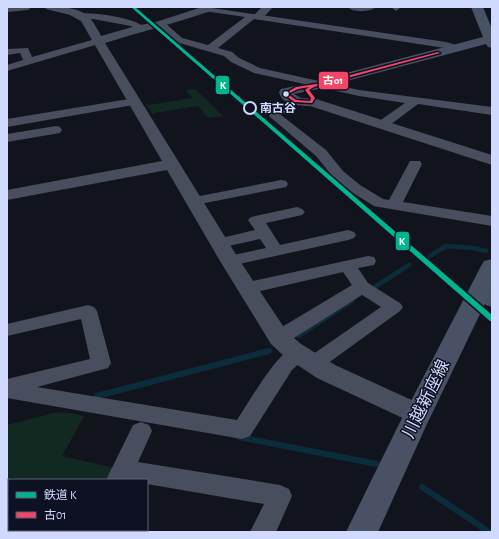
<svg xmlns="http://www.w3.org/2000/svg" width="499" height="539" viewBox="0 0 499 539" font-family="'Alegreya Sans','Noto Sans JP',sans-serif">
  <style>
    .green { fill: #112921 }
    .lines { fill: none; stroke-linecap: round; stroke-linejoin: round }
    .stream-far1 { stroke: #0b2d3b; stroke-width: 4.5 }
    .stream { stroke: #0b2d3b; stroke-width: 6 }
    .minor { fill: #484e5e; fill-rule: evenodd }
    .tertiary { fill: #484e5e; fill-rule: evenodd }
    .secondary { fill: #495164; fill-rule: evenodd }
    .bus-1-casing { stroke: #0e1122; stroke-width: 3 }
    .bus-1 { fill: #f34667; fill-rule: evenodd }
    .rail-1-casing { stroke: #0e1122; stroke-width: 3 }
    .rail-1 { fill: #00b48d; fill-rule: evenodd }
    .bus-dot { fill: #cfdafe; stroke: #0e1122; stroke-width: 1.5 }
    .stop-dot { fill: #0e1122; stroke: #cfdafe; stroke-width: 2 }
    .labels { text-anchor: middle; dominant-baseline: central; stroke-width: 3; stroke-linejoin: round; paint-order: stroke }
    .far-stop-label { font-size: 12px; font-weight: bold; fill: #cfdafe; stroke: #0e1122; text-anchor: start }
    .near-street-label { font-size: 17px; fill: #cfdafe; stroke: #0e1122 }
    .line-badge { stroke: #0e1122; stroke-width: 1.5 }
    .badge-label { font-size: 11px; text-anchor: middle; font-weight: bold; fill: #fff }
  </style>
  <rect width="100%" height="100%" fill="#12141d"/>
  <!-- green -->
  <path class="green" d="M 195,89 L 223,116 L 208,118 L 198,106 L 154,113 L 153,115 L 146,104 L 149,105 L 192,98 L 186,90 Z
    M 64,412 L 84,416 L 62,456 L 115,468 L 109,480 L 9,480 L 9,529 L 7,529 L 7,425 L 53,413 Z"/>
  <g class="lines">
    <!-- stream-far1 -->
    <path class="stream-far1" d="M 430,256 L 446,246 L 473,248 L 486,251
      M 370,290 L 409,265
      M 298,336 L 352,301"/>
    <!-- stream -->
    <path class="stream" d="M 97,396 L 269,351
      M 239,437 L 377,464
      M 422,487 L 489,532"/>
    <!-- minor -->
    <path class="minor" d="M 7,7 L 32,7 L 28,10 L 7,12 Z
      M 205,7 L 446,42 L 460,46 L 461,48 L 456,51 L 445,48 L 254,19 L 218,48 L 232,52 L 239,58 L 260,68 L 359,90 L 492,107 L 492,115 L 418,104 L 386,128 L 378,128 L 376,125 L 378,122 L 405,103 L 359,96 L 254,73 L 231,62 L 224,56 L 176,42 L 156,24 L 161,21 L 164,22 L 182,38 L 208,45 L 245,17 L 204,11 L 203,9 Z
      M 348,7 L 376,7 C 371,12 352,13 348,7 Z
      M 391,7 L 400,7 L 400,8 L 396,11 Z
      M 80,13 C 95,13 135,17 145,28 L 140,31 L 131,26 L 93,19 L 77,18 L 76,16 L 77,14 Z
      M 99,38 L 104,41 L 102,43 L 7,71 L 7,65 L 23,60 L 20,53 L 7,55 L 7,49 L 28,48 L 32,57 Z
      M 135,98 L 139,100 L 141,102 L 139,104 L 7,127 L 7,119 Z
      M 295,98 L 299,99 L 301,101 L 299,103 L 281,115 L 326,150 L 343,171 L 360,185 L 383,199 L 389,200 L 410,161 L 420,161 L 422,164 L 403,202 L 492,216 L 492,226 L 379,207 L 374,206 L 350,191 L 333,177 L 316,156 L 269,116 L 273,109 Z
      M 56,126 L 60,127 L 62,130 L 60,133 L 7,142 L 7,134 Z
      M 281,180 L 286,181 L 288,184 L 286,187 L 195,205 L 190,204 L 188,201 L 190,198 L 195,197 Z
      M 297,207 L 302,209 L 305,212 L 302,215 L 266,223 L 280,245 L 348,230 L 354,232 L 356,235 L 354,238 L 348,240 L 230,266 L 224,265 L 222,261 L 224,257 L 266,248 L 260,239 L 219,248 L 213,246 L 211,243 L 213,240 L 255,230 L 248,220 L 251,217 Z
      M 368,256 L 374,257 L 376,261 L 374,265 L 358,268 L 368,283 L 400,303 L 403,307 L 400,311 L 320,369 L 313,371 L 306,369 L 303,364 L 306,359 L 381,307 L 362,295 L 286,343 L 279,345 L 272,343 L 269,338 L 272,333 L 352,285 L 343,272 L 248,294 L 242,292 L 239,288 L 242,284 L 248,282 Z
      M 479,285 L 485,287 L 492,292 L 492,307 C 483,305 475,299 470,291 L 473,287 Z
      M 88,305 L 94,307 L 97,311 L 111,363 L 108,368 L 37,387 L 237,420 C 249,402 272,361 289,350 C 294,346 299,347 304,349 L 307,354 L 304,359 L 292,370 L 250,436 L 242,439 L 7,398 L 7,379 L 90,359 L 81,319 L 7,336 L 7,324 Z
      M 141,422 L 149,425 L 152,431 L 138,462 L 280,485 L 289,489 L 292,496 L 276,532 L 250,532 L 264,504 L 147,484 L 147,480 L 108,480 L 107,478 L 133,425 Z
      M 81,530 L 107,530 L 106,532 L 80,532 Z"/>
    <!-- tertiary -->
    <path class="tertiary" d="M 45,7 C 59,7 79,6 90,18 C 94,23 98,30 101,36 L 136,26 L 159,21 L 202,7 L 211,7 L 212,9 L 211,11 C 176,23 140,32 105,43 L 240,261 L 287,332 L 301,344 L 335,365 L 427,407 L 431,414 L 427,421 L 418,424 L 409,421 L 317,378 L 284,356 L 271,344 L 220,261 L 167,170 L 7,200 L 7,190 L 162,161 L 81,21 L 70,15 L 46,9 Z
      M 262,7 L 273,7 L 262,19 L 254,19 L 252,17 Z
      M 313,82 L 318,83 L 320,86 L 318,89 L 294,94 L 301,98 L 316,99 L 492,155 L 492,165 L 310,106 C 298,106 282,105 279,92 L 281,89 Z"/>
    <!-- secondary -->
    <path class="secondary" d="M 471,7 L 483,7 L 492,29 L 492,48 L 488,47 L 486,44 L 313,90 L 308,89 L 306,86 L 308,83 L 483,37 Z
      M 492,259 L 492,289 L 426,426 L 378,532 L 346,532 L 398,426 L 481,266 L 484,261 Z"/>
    <defs>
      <path id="bus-1" d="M 438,52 L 440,53 L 314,87 L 309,90 L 315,98 L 312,103 L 294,102 L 284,94 L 296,87 L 316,84 ZM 309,87 L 305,90 L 311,98 L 310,101 L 296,100 L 288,94 L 298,89 Z"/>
    </defs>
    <!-- bus-1 casing -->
    <use href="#bus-1" class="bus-1-casing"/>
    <!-- bus-1 -->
    <use href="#bus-1" class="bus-1"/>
    <defs>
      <path id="rail-1" d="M 131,7 L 135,7 L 492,315 L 492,321 L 490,321 Z"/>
    </defs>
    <!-- rail-1 casing -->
    <use href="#rail-1" class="rail-1-casing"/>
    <!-- rail-1 -->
    <use href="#rail-1" class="rail-1"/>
  </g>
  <!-- markers -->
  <circle class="bus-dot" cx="286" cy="94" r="3.5"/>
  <circle class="stop-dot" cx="250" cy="108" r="6"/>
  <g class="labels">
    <!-- far-stop labels -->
    <g class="far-stop-label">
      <text x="260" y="108">南古谷</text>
    </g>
    <!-- near-street labels -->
    <g class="near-street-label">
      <text transform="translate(426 399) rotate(-64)">川越新座線</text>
    </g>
  </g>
  <g class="line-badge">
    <rect x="318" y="71" width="31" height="19" rx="4" fill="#f34667"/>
    <rect x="215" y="75" width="15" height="20" rx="4" fill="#00b48d"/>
    <rect x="395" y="231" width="15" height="20" rx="4" fill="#00b48d"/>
  </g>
  <g class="badge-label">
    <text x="333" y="84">古01</text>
    <text x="223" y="89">K</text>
    <text x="402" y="245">K</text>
  </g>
  <!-- border -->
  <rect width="499" height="539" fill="none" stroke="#cfdafe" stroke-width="16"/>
  <!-- legend -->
  <rect x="8" y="479" width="140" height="52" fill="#0e1122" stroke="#5b617a"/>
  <rect x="16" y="492" width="20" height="6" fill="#00b48d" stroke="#5b617a"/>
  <text x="44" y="499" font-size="12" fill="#cfdafe">鉄道 K</text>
  <rect x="16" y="512" width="20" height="6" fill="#f34667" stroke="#5b617a"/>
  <text x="44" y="519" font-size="12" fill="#cfdafe">古01</text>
</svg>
